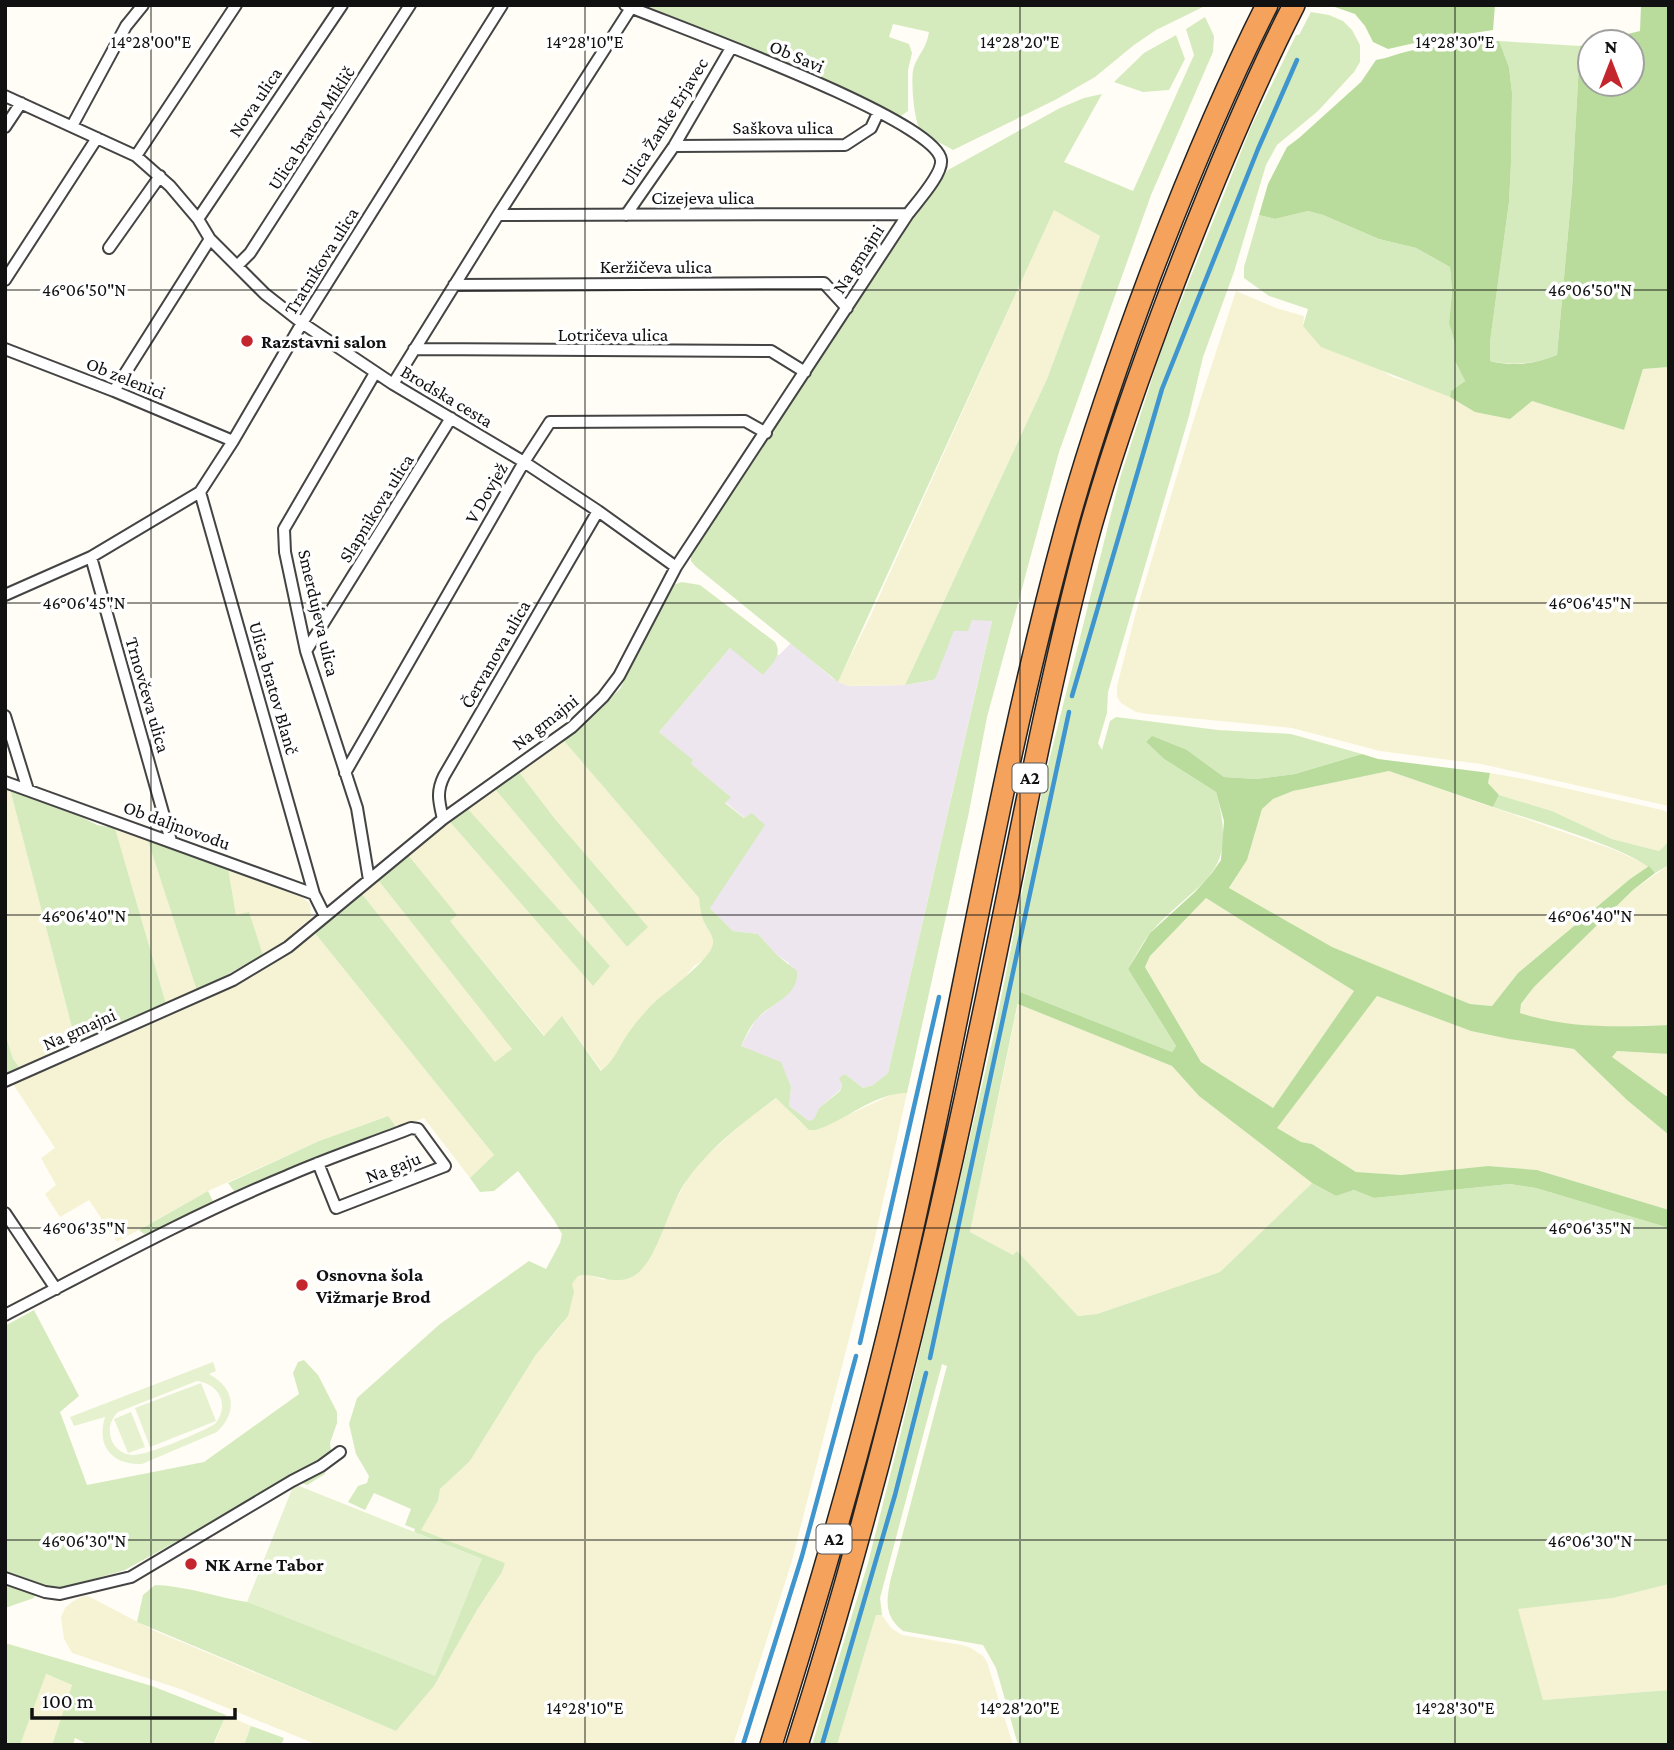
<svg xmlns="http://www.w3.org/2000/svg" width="1674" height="1750" viewBox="0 0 1674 1750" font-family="'Crimson Pro',serif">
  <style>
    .industrial { fill: #eee6ef }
    .farmland { fill: #f6f3d4 }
    .green { fill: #d5ebbd }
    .forest { fill: #b9dc9c; fill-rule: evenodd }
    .pitch { fill: #e6f2cf; fill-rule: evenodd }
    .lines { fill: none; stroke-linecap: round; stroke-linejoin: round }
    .stream { stroke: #3f96cf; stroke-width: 4.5 }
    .minor-casing { stroke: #444; stroke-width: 14 }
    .motorway-casing { stroke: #222; stroke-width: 24 }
    .minor { stroke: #fff; stroke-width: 10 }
    .motorway { stroke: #f5a25d; stroke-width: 21 }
    .ticks { fill: none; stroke: #111; stroke-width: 2; stroke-opacity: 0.45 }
    .poi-dot { fill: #c4262e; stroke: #fff; stroke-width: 2.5 }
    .labels { text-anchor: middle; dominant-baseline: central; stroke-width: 7; stroke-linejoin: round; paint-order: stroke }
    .shield { fill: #fff; stroke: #585858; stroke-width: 2 }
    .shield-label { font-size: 18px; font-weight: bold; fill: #111 }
    .street-label { font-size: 19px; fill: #111; stroke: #fff }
    .poi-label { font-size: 19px; font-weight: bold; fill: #111; stroke: #fff; text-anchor: start }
    .ticks-label { font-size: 18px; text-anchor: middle; fill: #111; stroke: #fff; stroke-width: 7; stroke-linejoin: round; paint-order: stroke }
  </style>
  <rect width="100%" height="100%" fill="#fffdf5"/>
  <!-- industrial -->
  <path class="industrial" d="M 972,620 L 992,620 L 888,1073 L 873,1085 L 863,1088 L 845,1074 L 840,1090 L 819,1108 L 814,1120 L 809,1122 L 789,1106 L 791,1087 L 782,1068 L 741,1046 L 756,1019 L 789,993 L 789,963 L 778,956 L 758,934 L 733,931 L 710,908 L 745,818 L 725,802 L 730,796 L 690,764 L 693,761 L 659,732 L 730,648 L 779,655 L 791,643 L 832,678 L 848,686 L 905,685 L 933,680 L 954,631 Z"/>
  <!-- farmland -->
  <path class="farmland" d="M 1054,209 L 1100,236 L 1047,379 L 905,685 L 848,686 L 838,682 L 842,673 L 870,617 Z
    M 1236,291 L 1276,308 L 1304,316 L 1303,326 L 1393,377 L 1427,387 L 1450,397 L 1532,401 L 1624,430 L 1643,369 L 1669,367 L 1669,806 L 1481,764 L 1380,751 L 1292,728 L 1148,714 L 1136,712 L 1121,703 L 1117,697 L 1117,686 L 1136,612 L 1194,419 Z
    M 564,741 L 699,898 L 705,925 L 713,937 L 713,947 L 705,959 L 694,966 L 682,981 L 654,1003 L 629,1033 L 615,1058 L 602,1071 L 563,1017 L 545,1036 L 450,921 L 456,915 L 408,855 L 450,822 L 593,985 L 609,965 L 468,809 L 495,789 L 627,947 L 647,927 L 555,819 L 519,772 Z
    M 1389,771 L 1615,850 L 1649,866 L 1630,879 L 1518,973 L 1492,1006 L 1470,1004 L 1331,947 L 1229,889 L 1247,860 L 1262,809 L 1273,799 L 1293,791 Z
    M 1490,773 L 1524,779 L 1662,810 L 1669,813 L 1669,841 L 1659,851 L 1612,839 L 1552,811 L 1499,795 L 1488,783 Z
    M 5,787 L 10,789 L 76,1043 L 19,1067 L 13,1059 L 5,1033 Z
    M 115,828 L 148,840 L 197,991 L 166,1004 Z
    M 1669,865 L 1669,1025 L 1595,1027 L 1552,1022 L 1520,1014 L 1521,1005 L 1534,987 L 1633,890 Z
    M 228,868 L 301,896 L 310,904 L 311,918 L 280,945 L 263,955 L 249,913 L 236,915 Z
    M 378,880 L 513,1049 L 495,1063 L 362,894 Z
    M 1206,898 L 1354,991 L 1273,1108 L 1201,1062 L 1145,967 L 1150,956 Z
    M 314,932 L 494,1155 L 485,1166 L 470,1178 L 424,1118 L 397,1128 L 387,1116 L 319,1141 L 208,1191 L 117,1242 L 89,1200 L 60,1217 L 45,1194 L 56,1185 L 41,1158 L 55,1148 L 13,1084 L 194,1005 L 242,981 L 292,951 Z
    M 1377,996 L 1471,1031 L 1509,1039 L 1574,1049 L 1627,1100 L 1669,1135 L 1669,1210 L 1537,1170 L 1488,1166 L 1401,1175 L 1356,1172 L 1312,1144 L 1301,1142 L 1276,1128 Z
    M 1018,1004 L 1172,1066 L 1199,1096 L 1312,1183 L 1220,1272 L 1097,1314 L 1078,1316 L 1017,1252 L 1013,1255 L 970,1232 Z
    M 1616,1051 L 1669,1054 L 1669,1098 L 1612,1057 Z
    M 895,1093 L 907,1093 L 874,1242 L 791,1564 L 733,1745 L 318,1745 L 183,1690 L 72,1653 L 64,1639 L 61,1617 L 65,1608 L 72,1602 L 83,1596 L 88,1596 L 155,1631 L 396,1731 L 434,1686 L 477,1610 L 502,1572 L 504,1563 L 420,1531 L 438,1501 L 440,1489 L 470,1461 L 535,1356 L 563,1323 L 572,1284 L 578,1276 L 587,1274 L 604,1280 L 679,1194 L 695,1166 L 751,1116 L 777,1098 L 800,1122 L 816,1130 Z
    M 1669,1584 L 1669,1690 L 1543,1700 L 1517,1608 L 1613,1598 Z
    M 876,1615 L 882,1615 L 891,1628 L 902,1635 L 962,1645 L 971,1648 L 983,1656 L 987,1662 L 1013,1745 L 837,1745 Z
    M 45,1674 L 72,1685 L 52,1745 L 20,1745 Z
    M 226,1715 L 251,1726 L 244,1745 L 214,1745 Z"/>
  <!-- green -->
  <path class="green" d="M 645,5 L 1207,5 L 1156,30 L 1134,45 L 1095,77 L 1055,100 L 953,150 C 943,144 929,138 921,130 C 914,124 911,81 913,71 C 916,56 926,51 929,32 L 893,24 L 889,37 L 909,44 L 912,53 L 908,70 L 908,111 L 901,116 L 894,116 L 804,72 Z
    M 1311,12 L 1329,15 L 1343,21 L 1352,30 L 1360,45 L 1360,62 L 1354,72 L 1318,111 L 1277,145 L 1266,165 L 1234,272 L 1203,357 L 1189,416 L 1108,692 L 1107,713 L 1098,743 L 1102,750 L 1110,721 L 1116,717 L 1218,730 L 1291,734 L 1362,754 L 1295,774 L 1256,779 L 1224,777 L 1187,750 L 1146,742 L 1164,759 L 1216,792 C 1240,878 1200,878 1151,932 C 1142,943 1135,957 1128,969 L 1176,1046 L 1172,1052 L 1020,992 L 970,1232 L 1013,1255 L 1017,1251 L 1078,1316 L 1097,1314 L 1220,1272 L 1312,1183 L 1336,1196 L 1354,1190 L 1374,1198 L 1510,1184 L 1536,1188 L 1669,1228 L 1669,1584 L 1613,1598 L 1518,1609 L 1543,1700 L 1669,1690 L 1669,1745 L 1018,1745 L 996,1668 L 983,1645 L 903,1631 C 885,1617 886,1603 890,1582 L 947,1366 L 942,1364 L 880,1598 L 882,1615 L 876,1615 L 837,1745 L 812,1745 L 868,1563 L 902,1428 L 993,1038 L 1045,777 L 1120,478 L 1162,348 L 1251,127 L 1296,35 L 1299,35 Z
    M 1205,17 L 1214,36 L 1213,52 L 1151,195 L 1059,452 L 987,717 L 969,812 L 907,1093 C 874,1093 847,1120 816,1130 L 809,1130 L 776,1098 C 741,1124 702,1153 680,1191 C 668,1212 656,1258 639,1272 C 617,1291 595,1270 578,1276 L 572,1284 L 574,1292 L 568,1316 L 535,1356 L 470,1461 L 440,1489 L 438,1501 L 421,1530 L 505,1563 L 502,1572 L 477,1610 L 434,1686 L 396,1731 L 137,1622 L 143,1595 L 155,1585 C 187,1586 216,1597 247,1602 L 482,1559 L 414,1532 L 415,1529 L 405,1525 L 411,1509 L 374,1493 L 365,1510 L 348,1502 L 358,1486 L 367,1483 L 369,1476 L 356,1454 L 349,1424 L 357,1398 L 440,1324 L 529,1261 L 546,1269 L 560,1243 L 562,1234 L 554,1220 L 518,1171 L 494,1191 L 480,1192 L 470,1178 L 494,1155 L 314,932 L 362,894 L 495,1062 L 512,1049 L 378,880 L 408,855 L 457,915 L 450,921 L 544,1036 L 562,1016 L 601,1071 C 615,1060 619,1046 629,1032 C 637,1021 647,1009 657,1000 C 671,988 710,960 713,944 C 714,935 708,931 705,924 C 701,916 700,907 699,898 L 564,741 L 620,689 L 673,585 L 682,582 L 700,585 L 775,642 C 783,656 772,663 763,675 L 730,648 L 659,732 L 693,760 L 691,764 L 731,797 L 725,803 L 744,818 L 752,813 L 765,825 L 710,908 L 733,931 L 758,934 L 778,956 L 797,971 C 800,997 768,1004 755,1021 C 749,1028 745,1038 741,1046 L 781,1062 L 791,1087 L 789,1106 L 809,1121 L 814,1119 L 819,1108 L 840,1091 L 842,1085 L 839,1078 L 845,1074 L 863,1088 L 873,1085 L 888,1073 L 992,621 L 972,620 L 968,631 L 954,631 L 936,677 L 933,680 L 905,685 L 1047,379 L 1100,236 L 1054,210 L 838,682 L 695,566 L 691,561 L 691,555 L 914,214 L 948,170 L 1060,108 L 1084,98 L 1102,94 L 1064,162 L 1133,191 L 1194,55 L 1186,29 Z
    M 1176,35 L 1185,59 L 1169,90 L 1143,92 L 1114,82 L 1144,53 Z
    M 1499,41 L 1580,46 L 1572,189 L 1557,355 C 1535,364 1513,366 1490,361 L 1490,342 L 1509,202 L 1511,163 L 1512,93 L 1509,67 Z
    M 1308,211 L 1323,215 L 1379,239 L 1416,248 L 1450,267 L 1452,292 L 1449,323 L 1455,344 L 1455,361 L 1465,381 L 1451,391 L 1450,397 L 1321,347 L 1303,326 L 1308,309 L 1269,296 L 1244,278 L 1244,267 L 1259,215 L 1275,219 Z
    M 519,772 L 555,819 L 648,927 L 627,947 L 495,789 Z
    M 10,789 L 70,811 L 97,825 L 115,828 L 166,1004 L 76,1043 Z
    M 1499,795 L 1552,811 L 1612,839 L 1659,851 L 1669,841 L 1669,865 L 1655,873 C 1634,849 1528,819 1493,807 Z
    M 468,809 L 610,966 L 593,986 L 450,822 Z
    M 148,841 L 228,868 L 236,915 L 249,912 L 263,955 L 197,991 Z
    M 5,1033 L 13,1059 L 19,1067 L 5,1074 Z
    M 388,1116 L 397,1128 L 330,1152 L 234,1191 L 228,1183 L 319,1141 Z
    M 208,1191 L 213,1201 L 152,1232 L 144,1234 L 139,1230 Z
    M 34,1310 L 79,1396 L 60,1412 L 87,1485 L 204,1462 L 299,1394 L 293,1373 L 298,1362 L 304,1360 L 318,1375 L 337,1412 L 337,1423 L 330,1443 L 331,1451 L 324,1467 L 325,1474 L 307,1485 L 291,1478 L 125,1570 L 59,1589 L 45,1588 L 5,1574 L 5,1326 Z
    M 5,1584 L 35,1595 L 34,1598 L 5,1608 Z
    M 5,1643 L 152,1686 L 226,1715 L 213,1745 L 89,1745 L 75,1738 L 73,1745 L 52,1745 L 72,1685 L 46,1674 L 20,1745 L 5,1745 Z
    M 251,1726 L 284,1738 L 281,1745 L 244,1745 Z"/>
  <!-- forest -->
  <path class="forest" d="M 1329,5 L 1495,5 L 1493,30 L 1428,40 L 1388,49 L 1373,42 L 1365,26 L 1355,14 Z
    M 1641,5 L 1669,5 L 1669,367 L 1643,369 L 1624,430 L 1532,401 L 1510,419 L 1475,412 L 1450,397 L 1451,391 L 1465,381 L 1455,361 L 1455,344 L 1449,323 L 1452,292 L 1450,267 L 1416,248 L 1379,239 L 1323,215 L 1308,211 L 1275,219 L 1259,215 L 1268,184 L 1287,147 L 1299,138 L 1361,82 L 1376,60 C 1389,58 1401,52 1414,50 C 1443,45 1471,43 1499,41 L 1509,67 L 1512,93 L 1511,163 L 1509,202 L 1490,342 L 1490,361 C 1513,367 1535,364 1557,355 L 1572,189 L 1580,46 L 1590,43 L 1590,84 L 1632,84 L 1632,42 L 1595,42 L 1640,31 Z
    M 1152,736 L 1187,750 L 1224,777 L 1256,779 L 1295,774 L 1362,754 L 1378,759 L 1490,773 L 1488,783 L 1499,795 L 1493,807 L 1389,771 L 1293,791 L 1273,799 L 1262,809 L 1247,860 L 1229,888 L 1332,947 L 1470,1004 L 1492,1006 L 1518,973 L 1630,879 L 1649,866 L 1655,873 L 1633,890 L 1534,987 L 1521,1004 L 1520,1013 C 1569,1029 1618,1027 1669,1025 L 1669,1054 L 1617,1051 L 1612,1057 L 1669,1098 L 1669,1135 L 1627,1100 L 1574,1049 L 1509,1039 L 1471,1031 L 1377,996 L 1277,1128 L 1301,1142 L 1312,1144 L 1356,1172 L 1401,1175 L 1488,1166 L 1537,1170 L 1669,1210 L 1669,1228 L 1536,1188 L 1510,1184 L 1374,1198 L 1354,1190 L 1336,1196 L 1312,1183 L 1199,1096 L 1172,1066 L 1018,1004 L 1020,992 L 1172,1052 L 1176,1046 L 1128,969 L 1150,933 L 1195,892 L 1212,873 L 1221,860 L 1224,821 L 1216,792 L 1164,759 L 1146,742 ZM 1206,898 L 1354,991 L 1273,1108 L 1201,1062 L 1145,967 L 1150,956 Z"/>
  <!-- pitch -->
  <path class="pitch" d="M 213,1362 L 216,1371 L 209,1374 C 235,1388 238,1412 217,1432 L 142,1464 C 112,1465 96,1446 105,1417 L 74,1426 L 70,1417 ZM 197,1381 C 220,1384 230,1406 215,1424 C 202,1432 144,1457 131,1455 C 122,1454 113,1447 111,1438 C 108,1428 111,1419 118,1412 Z
    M 201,1383 L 216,1421 L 150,1447 L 135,1408 Z
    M 131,1412 L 145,1447 L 128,1453 L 114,1419 Z
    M 294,1484 L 482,1559 L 435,1676 L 247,1602 Z"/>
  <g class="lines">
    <!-- stream -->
    <path class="stream" d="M 1072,696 L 1162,389 L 1258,149 L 1297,60
      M 860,1343 L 939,997
      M 930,1358 L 1069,712
      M 743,1745 L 802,1556 L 856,1356
      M 822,1745 L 895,1495 L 926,1373"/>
    <defs>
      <path id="minor" d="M 5,96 L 136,156 L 170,186 L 198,219 L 210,239 L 265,294 L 302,323 L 393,384 L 524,462 L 598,511 L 676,567
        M 72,126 L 126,26 L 143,5
        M 5,127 L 21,103
        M 674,146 L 845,145 L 871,128 L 878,113
        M 136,156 L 236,5
        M 498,215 L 908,214
        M 626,215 L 674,146 L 731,48
        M 198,219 L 342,5
        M 109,248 L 160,176
        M 237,266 L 250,253 L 410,5
        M 5,280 L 97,138
        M 454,285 L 824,283 L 847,308
        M 5,349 L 114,391 L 233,441
        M 414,349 L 771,351 L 805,372
        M 393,384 L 498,215 L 631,8
        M 114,391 L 210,239
        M 200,492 L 314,894 L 325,916
        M 91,557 L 171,841
        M 5,595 L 91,557 L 200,492 L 233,441 L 302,323 L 502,5
        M 306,651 L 451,418
        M 5,716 L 28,790
        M 345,773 L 524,462 L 550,422 L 745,421 L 766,433
        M 5,782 L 314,894
        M 443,819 C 439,802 436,792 444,776 L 598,511
        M 369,880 L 357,808 L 306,651 L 285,552 L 284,529 L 375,373
        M 5,1081 L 233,980 L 288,947 L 443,819 L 572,727 L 603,697 L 619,676 L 676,567 L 908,214 C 917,202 943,174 941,160 C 936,119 672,25 625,5
        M 5,1213 L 56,1289
        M 5,1315 C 98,1267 190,1216 287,1176 C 328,1158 370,1144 411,1128 L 418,1129 L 445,1166 L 336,1208 L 318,1163
        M 5,1578 L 45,1592 L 60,1594 L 131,1577 L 292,1481 L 321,1466 L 340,1452"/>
      <path id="motorway" d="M 771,1745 C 822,1583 870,1419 907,1253 C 962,1013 1000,770 1065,532 C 1089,444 1119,358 1151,273 C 1186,182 1223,92 1267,5
        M 797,1745 C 871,1513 928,1277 978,1039 C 1014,872 1043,705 1087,540 C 1110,455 1140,372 1171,290 C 1208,193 1247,97 1294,5"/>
    </defs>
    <!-- minor casing -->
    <use href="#minor" class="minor-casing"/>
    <!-- motorway casing -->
    <use href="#motorway" class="motorway-casing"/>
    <!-- minor -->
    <use href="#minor" class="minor"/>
    <!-- motorway -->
    <use href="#motorway" class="motorway"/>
  </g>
  <!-- ticks -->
  <path class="ticks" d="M 151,5 L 151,1745M 585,5 L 585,1745M 1020,5 L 1020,1745M 1455,5 L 1455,1745M 5,290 L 1669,290M 5,603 L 1669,603M 5,915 L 1669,915M 5,1228 L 1669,1228M 5,1540 L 1669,1540"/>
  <!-- markers -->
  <g class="poi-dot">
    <circle cx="247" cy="341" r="7"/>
    <circle cx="302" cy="1285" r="7"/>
    <circle cx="191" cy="1564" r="7"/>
  </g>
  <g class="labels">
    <!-- shield labels -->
    <g class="shield">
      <rect x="1012.5" y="763.5" width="35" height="29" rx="5"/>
      <rect x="816.5" y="1524.5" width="35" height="29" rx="5"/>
    </g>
    <g class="shield-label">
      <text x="1030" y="778">A2</text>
      <text x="834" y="1539">A2</text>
    </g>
    <!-- street labels -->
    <g class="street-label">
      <text transform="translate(797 56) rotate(23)">Ob Savi</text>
      <text transform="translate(255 102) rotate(-56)">Nova ulica</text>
      <text transform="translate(664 122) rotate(-58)">Ulica Žanke Erjavec</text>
      <text x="783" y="127">Saškova ulica</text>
      <text transform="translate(311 128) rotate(-57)">Ulica bratov Miklič</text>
      <text x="703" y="197">Cizejeva ulica</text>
      <text transform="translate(858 259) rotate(-57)">Na gmajni</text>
      <text transform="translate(321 261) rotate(-58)">Tratnikova ulica</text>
      <text x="656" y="266">Keržičeva ulica</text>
      <text x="613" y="334">Lotričeva ulica</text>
      <text transform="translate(126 378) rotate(22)">Ob zelenici</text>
      <text transform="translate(447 396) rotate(31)">Brodska cesta</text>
      <text transform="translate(486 493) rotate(-60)">V Dovjež</text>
      <text transform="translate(376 508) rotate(-58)">Slapnikova ulica</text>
      <text transform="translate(319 613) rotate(77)">Smerdujeva ulica</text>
      <text transform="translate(495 654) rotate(-60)">Červanova ulica</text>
      <text transform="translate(274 688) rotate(74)">Ulica bratov Blanč</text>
      <text transform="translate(148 695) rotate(74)">Trnovčeva ulica</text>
      <text transform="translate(545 722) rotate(-38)">Na gmajni</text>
      <text transform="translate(177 825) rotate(20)">Ob daljnovodu</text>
      <text transform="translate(79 1029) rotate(-24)">Na gmajni</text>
      <text transform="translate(393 1167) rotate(-21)">Na gaju</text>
    </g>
    <!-- poi labels -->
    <g class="poi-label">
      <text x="261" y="341">Razstavni salon</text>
      <text x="316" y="1274">Osnovna šola<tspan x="316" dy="22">Vižmarje Brod</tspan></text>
      <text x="205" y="1564">NK Arne Tabor</text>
    </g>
  </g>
  <g class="ticks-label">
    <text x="151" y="48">14°28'00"E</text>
    <text x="585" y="48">14°28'10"E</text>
    <text x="1020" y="48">14°28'20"E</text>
    <text x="1455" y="48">14°28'30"E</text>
    <text x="84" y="296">46°06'50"N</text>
    <text x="1590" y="296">46°06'50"N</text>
    <text x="84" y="609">46°06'45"N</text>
    <text x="1590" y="609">46°06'45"N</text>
    <text x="84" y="922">46°06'40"N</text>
    <text x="1590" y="922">46°06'40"N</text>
    <text x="84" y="1234">46°06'35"N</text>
    <text x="1590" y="1234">46°06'35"N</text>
    <text x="84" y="1547">46°06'30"N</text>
    <text x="1590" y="1547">46°06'30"N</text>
    <text x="585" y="1714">14°28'10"E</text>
    <text x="1020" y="1714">14°28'20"E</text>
    <text x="1455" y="1714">14°28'30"E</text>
  </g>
  <!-- border -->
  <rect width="1674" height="1750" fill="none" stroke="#111111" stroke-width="14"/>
  <!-- north arrow -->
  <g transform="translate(1611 63)"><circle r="33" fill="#ffffff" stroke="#a0a0a0" stroke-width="2"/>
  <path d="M0-5L12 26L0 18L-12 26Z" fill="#c4262e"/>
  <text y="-10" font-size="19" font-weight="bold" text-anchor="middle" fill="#111111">N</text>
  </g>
  <!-- scale -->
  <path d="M32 1708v10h203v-10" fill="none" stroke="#111111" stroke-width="3.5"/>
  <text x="42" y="1708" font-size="21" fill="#111111" stroke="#ffffff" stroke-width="5" paint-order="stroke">100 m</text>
</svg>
